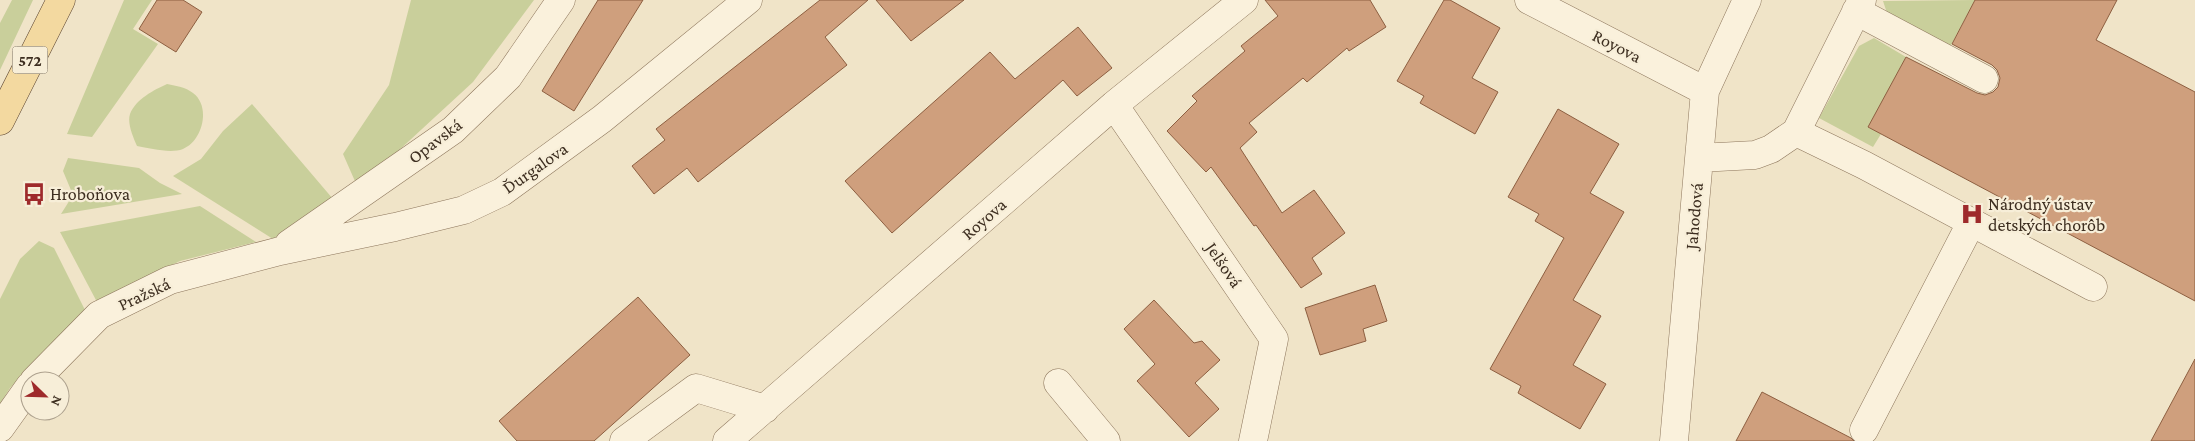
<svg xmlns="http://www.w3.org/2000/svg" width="2195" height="441" viewBox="0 0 2195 441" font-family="'Crimson Pro',serif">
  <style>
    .green { fill: #c9cf9b }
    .building { fill: #cf9f7d; stroke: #8d5f41 }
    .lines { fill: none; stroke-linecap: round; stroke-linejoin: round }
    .minor-casing { stroke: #8d765c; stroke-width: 29 }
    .major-casing { stroke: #5b4430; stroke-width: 29 }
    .minor { stroke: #faf1dc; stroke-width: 28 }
    .major { stroke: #f3d9a0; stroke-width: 28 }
    .labels { text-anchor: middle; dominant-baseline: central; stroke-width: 4.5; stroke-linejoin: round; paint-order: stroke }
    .shield { fill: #f7eed8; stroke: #756857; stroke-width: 1 }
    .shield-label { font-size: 16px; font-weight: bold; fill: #3d2e20 }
    .street-label { font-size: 18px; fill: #3d2e20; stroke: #f7eed8 }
    .poi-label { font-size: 18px; fill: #3d2e20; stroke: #f7eed8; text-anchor: start }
  </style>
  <rect width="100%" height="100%" fill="#f0e4c8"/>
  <!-- green -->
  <path class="green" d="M 12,0 L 33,0 L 0,70 L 0,23 Z
    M 124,0 L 152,0 L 133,29 L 158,44 L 92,137 L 67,134 Z
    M 411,0 L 534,0 L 473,82 L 358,188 L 343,154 L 389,85 Z
    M 1975,0 L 1950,47 L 1887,13 L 1883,1 Z
    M 1874,38 L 1906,57 L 1869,127 L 1881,134 L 1873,147 L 1819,118 L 1859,46 Z
    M 167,84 C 177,86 185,87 193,93 C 211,106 203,141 183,149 C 170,154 150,148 137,146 C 133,137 127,123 130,114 C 136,99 154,90 167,84 Z
    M 252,104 L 333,199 L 273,239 L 173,176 L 201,159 L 223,131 Z
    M 68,158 L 139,168 L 160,183 L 182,194 L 61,214 L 73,195 L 63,171 Z
    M 200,206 L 256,242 L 180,261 L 97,302 L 60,232 Z
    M 39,241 L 54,248 L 86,312 L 10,388 L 0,404 L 0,299 L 20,259 Z"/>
  <!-- building -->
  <path class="building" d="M 157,0 L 183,0 L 202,12 L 176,52 L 139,29 Z
    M 598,0 L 643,0 L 574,111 L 542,91 Z
    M 820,0 L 868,0 L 825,37 L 847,65 L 698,182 L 687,168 L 654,194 L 632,166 L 665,140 L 656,129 Z
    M 876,0 L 964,0 L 911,41 Z
    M 1265,0 L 1370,0 L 1386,27 L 1349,51 L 1347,48 L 1307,82 L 1303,78 L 1249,123 L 1257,132 L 1240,148 L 1282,213 L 1314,190 L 1345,233 L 1312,258 L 1322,274 L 1301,288 L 1256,225 L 1254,226 L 1211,167 L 1206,172 L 1167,131 L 1197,101 L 1192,96 L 1245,51 L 1241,46 L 1278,16 Z
    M 1444,0 L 1450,0 L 1500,28 L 1472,78 L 1498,92 L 1475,134 L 1420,103 L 1424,96 L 1397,81 Z
    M 1975,0 L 2117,0 L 2096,40 L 2195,92 L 2195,301 L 1868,127 L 1906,57 L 1977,93 L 1985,95 L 1993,92 L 1998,87 L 2000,78 L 1997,70 L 1992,65 L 1952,44 Z
    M 1078,27 L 1112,68 L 1077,96 L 1063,80 L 892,233 L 845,181 L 990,52 L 1015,79 Z
    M 1558,109 L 1619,144 L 1590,193 L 1624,212 L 1573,300 L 1601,316 L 1573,365 L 1606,384 L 1580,429 L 1518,393 L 1521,386 L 1490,369 L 1564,238 L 1535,221 L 1539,214 L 1508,197 Z
    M 1375,285 L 1387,321 L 1363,329 L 1366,341 L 1320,355 L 1305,308 Z
    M 638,297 L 690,355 L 594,441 L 517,441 L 499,421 Z
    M 1154,300 L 1194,343 L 1202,341 L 1220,360 L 1195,383 L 1219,409 L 1189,437 L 1137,381 L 1155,364 L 1124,329 Z
    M 2195,359 L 2195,441 L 2151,441 Z
    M 1762,392 L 1851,438 L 1854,441 L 1736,441 Z"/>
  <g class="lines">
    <defs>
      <path id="minor" d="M 1529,0 L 1705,91
        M 1856,11 L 1984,79
        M 1114,105 L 1274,339 L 1253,441
        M 1796,132 L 1864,165 L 2093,287
        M 1699,158 L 1755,155 L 1771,149 L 1796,132 L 1862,0
        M 289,244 L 453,130 L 508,77 L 561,0
        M 34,381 L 99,315 L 170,280 L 280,251 L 395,227 L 464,210 L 502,192 L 602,119 L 748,0
        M 1058,383 L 1106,441
        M 0,428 L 30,386
        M 1864,430 L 1971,223
        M 624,441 L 696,388 L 765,409
        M 727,441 L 1114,105 L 1244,0
        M 1674,441 L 1705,91 L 1747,0"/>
      <path id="major" d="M 0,121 L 61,0"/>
    </defs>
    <!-- minor casing -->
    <use href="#minor" class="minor-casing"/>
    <!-- major casing -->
    <use href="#major" class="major-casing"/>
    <!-- minor -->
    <use href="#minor" class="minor"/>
    <!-- major -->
    <use href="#major" class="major"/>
  </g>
  <!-- icons -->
  <defs>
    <symbol id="bus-bare" viewBox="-9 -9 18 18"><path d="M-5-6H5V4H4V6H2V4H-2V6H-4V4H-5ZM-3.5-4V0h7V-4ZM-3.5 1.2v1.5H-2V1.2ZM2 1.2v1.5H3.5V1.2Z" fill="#9e2a2b" stroke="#f7eed8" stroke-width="2.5" paint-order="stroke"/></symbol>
    <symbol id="hospital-bare" viewBox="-9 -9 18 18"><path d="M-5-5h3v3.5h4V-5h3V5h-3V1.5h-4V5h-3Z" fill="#9e2a2b" stroke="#f7eed8" stroke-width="2.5" paint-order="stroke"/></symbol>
  </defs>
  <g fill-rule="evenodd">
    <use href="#bus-bare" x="18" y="178" width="32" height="32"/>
    <use href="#hospital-bare" x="1956" y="198" width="32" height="32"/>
  </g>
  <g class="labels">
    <!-- shield labels -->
    <rect class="shield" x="12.5" y="46.5" width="35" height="27" rx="4"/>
    <g class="shield-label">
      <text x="30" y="60">572</text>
    </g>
    <!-- street labels -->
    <g class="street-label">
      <text transform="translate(1617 46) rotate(27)">Royova</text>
      <text transform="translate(435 141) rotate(-37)">Opavská</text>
      <text transform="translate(535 168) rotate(-35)">Ďurgalova</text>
      <text transform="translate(1694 216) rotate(-85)">Jahodová</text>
      <text transform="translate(984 219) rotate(-41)">Royova</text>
      <text transform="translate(1224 265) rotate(56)">Jelšová</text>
      <text transform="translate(144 294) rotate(-25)">Pražská</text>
    </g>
    <!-- poi labels -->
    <g class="poi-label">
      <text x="50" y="194">Hroboňova</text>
      <text x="1988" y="204">Národný ústav<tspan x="1988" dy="21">detských chorôb</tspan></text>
    </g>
  </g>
  <!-- north arrow -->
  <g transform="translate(45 396) rotate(113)"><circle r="24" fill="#f7eed8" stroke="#ada18e"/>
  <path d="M0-4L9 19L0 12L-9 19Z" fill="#9e2a2b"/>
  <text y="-8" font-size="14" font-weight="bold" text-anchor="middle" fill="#3d2e20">N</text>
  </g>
</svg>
